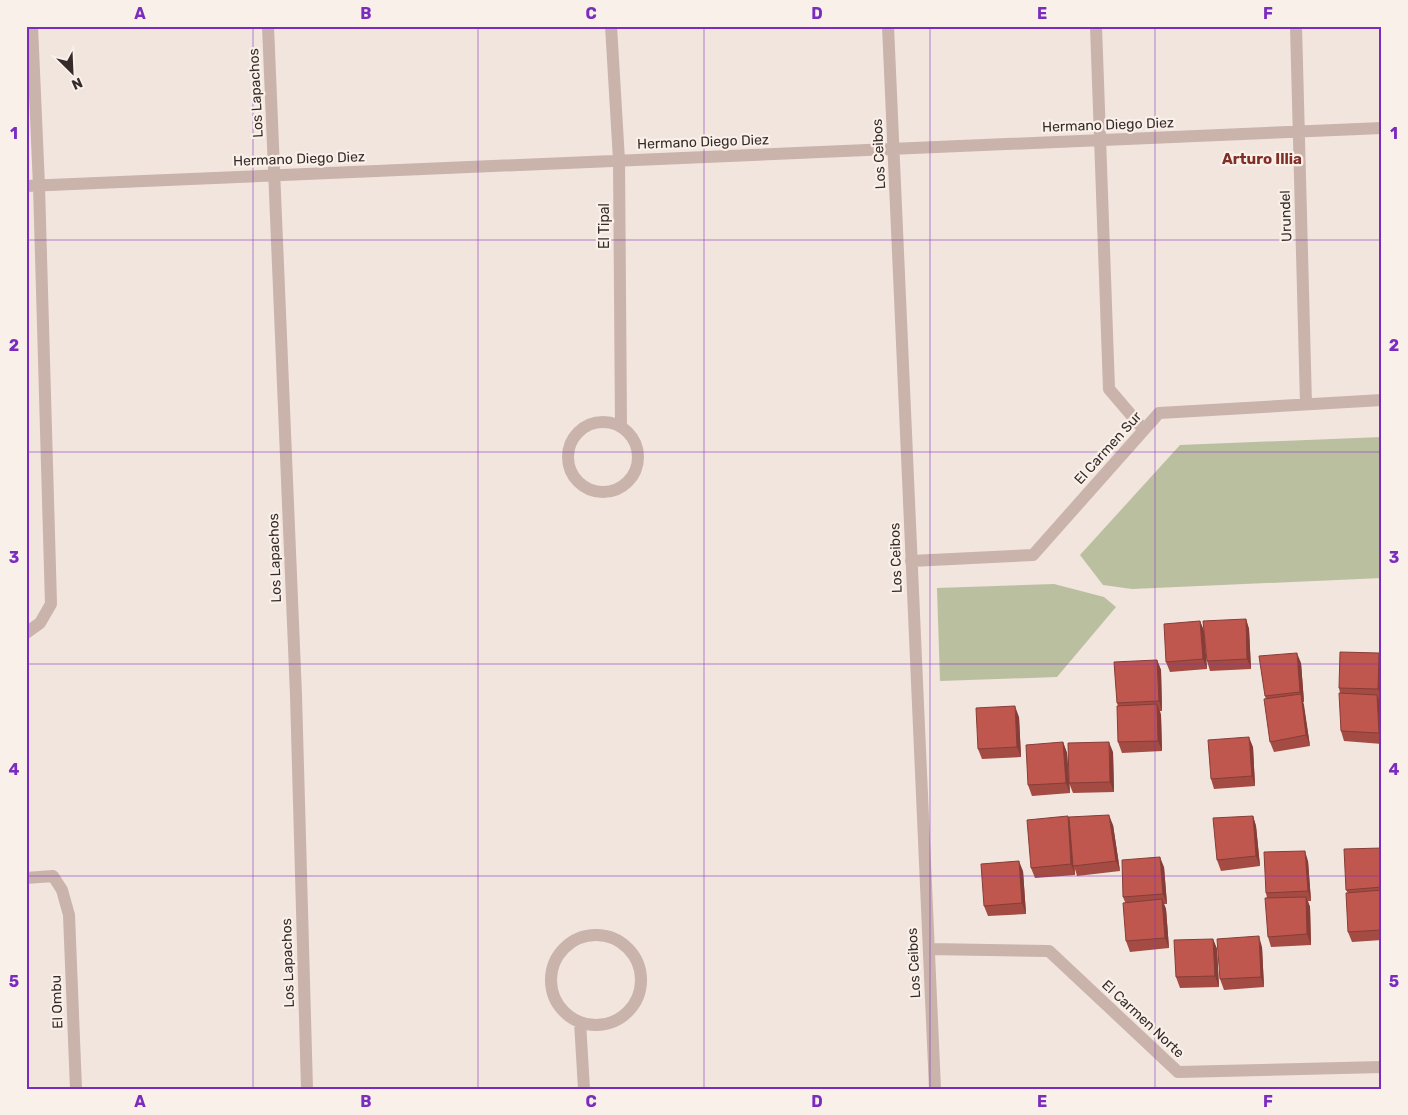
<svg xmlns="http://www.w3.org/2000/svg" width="1408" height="1115" viewBox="0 0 1408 1115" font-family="Rubik,sans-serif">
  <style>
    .green { fill: #babf9f }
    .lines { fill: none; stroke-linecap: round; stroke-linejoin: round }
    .minor { stroke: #c9b3aa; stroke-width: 12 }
    .wall { fill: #a44b43 }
    .shaded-wall { fill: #863d37 }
    .building { fill: #bf574e; stroke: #863d37 }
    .grid { fill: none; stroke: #7b2cbf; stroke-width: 1; stroke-opacity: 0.55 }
    .labels { text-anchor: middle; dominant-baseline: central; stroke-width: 4.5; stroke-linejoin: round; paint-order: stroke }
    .street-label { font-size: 14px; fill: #372b29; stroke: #f9f0ea }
    .neighbourhood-label { font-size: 15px; font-weight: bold; fill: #812e27; stroke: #f9f0ea }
    .neatline { fill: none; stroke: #7b2cbf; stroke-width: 2 }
    .grid-label { font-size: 16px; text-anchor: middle; font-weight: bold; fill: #7b2cbf }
  </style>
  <rect width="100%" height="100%" fill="#f1e5de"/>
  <!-- green -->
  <path class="green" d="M 1382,437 L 1382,578 L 1132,589 L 1103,585 L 1080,555 L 1180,445 Z
    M 1054,584 L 1104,597 L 1116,607 L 1057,677 L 940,681 L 937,588 Z"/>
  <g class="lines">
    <!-- minor -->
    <path class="minor" d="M 268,26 L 296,695 L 307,1089
      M 611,26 L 619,160 L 621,427
      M 888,26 L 935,1089
      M 1096,26 L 1109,389 L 1144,430
      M 1296,26 L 1306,404
      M 26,186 L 1382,128
      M568 457a35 35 0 1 1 70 0a35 35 0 1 1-70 0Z
      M 911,561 L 1033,555 L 1159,413 L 1382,400
      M 26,633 L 40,623 L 51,604 L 39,186 L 32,26
      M 26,878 L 53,876 L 62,890 L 69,915 L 76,1089
      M551 980a45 45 0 1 1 90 0a45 45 0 1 1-90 0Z
      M 929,949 L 1049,951 L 1178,1072 L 1382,1067
      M 580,1022 L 584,1089"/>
  </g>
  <!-- wall -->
  <path class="wall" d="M 1246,619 L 1249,629 L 1251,669 L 1210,671 L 1207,661 Z
    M 1200,621 L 1204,631 L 1207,669 L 1170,672 L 1166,662 Z
    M 1379,653 L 1382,661 L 1382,700 L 1379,700 L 1381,705 L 1382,744 L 1344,741 L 1341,731 L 1340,693 L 1339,688 Z
    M 1157,660 L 1161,670 L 1162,711 L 1160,711 L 1161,715 L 1162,751 L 1122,753 L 1118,742 L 1118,706 L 1117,703 Z
    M 1301,663 L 1304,702 L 1303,702 L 1310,746 L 1274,752 L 1270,742 L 1266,699 L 1265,696 Z
    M 1019,717 L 1021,757 L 982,759 L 978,749 Z
    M 1063,742 L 1067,753 L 1070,793 L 1032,796 L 1028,785 Z
    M 1253,747 L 1255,786 L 1214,789 L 1211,779 Z
    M 1113,752 L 1114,792 L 1073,793 L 1069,783 Z
    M 1068,816 L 1070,822 L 1113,825 L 1120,871 L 1077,876 L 1075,869 L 1075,875 L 1035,878 L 1031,868 Z
    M 1253,816 L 1256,826 L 1260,866 L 1221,871 L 1217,860 Z
    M 1382,848 L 1382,940 L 1352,942 L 1348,932 L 1348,893 L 1346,890 Z
    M 1308,861 L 1311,901 L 1308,901 L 1310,907 L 1311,945 L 1271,947 L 1268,937 L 1267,898 L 1266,893 Z
    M 1164,867 L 1167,904 L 1164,904 L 1166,909 L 1169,948 L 1130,952 L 1126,941 L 1125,902 L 1123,897 Z
    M 1023,871 L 1026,914 L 988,916 L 984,906 Z
    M 1213,939 L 1217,949 L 1219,987 L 1180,988 L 1176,977 Z
    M 1262,947 L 1264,987 L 1224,990 L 1220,979 Z"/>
  <!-- shaded-wall -->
  <path class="shaded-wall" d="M 1246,619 L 1249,629 L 1251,669 L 1247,659 Z
    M 1200,621 L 1204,631 L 1207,669 L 1203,659 Z
    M 1297,653 L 1301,663 L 1304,702 L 1300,692 Z
    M 1379,653 L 1382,661 L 1382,700 L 1378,689 Z
    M 1157,660 L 1161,670 L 1162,711 L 1159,701 Z
    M 1301,694 L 1304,705 L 1310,746 L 1306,735 Z
    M 1377,695 L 1381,705 L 1382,740 L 1379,733 Z
    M 1157,704 L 1161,715 L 1162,751 L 1158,741 Z
    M 1015,706 L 1019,717 L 1021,757 L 1017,747 Z
    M 1249,737 L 1253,747 L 1255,786 L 1252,776 Z
    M 1063,742 L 1067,753 L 1070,793 L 1066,783 Z
    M 1109,742 L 1113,752 L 1114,792 L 1110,782 Z
    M 1109,815 L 1113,825 L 1120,871 L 1116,861 Z
    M 1068,816 L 1071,827 L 1073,866 L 1075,875 L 1071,864 Z
    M 1253,816 L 1256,826 L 1260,866 L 1256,856 Z
    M 1305,851 L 1308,861 L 1311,901 L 1308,891 Z
    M 1160,857 L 1164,867 L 1167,904 L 1163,894 Z
    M 1019,861 L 1023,871 L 1026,914 L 1022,903 Z
    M 1306,897 L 1310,907 L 1311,945 L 1307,934 Z
    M 1162,899 L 1166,909 L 1169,948 L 1165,938 Z
    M 1259,936 L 1262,947 L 1264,987 L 1261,977 Z
    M 1213,939 L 1217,949 L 1219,987 L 1215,976 Z"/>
  <!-- building -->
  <path class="building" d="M 1246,619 L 1247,659 L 1207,661 L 1203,621 Z
    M 1200,621 L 1203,659 L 1166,662 L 1164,624 Z
    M 1340,652 L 1379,653 L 1378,689 L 1339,688 Z
    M 1297,653 L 1300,692 L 1265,696 L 1259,656 Z
    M 1157,660 L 1159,701 L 1117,703 L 1114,662 Z
    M 1339,693 L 1377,695 L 1379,733 L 1341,731 Z
    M 1301,694 L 1306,735 L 1270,742 L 1264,699 Z
    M 1157,704 L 1158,741 L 1118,742 L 1117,706 Z
    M 1015,706 L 1017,747 L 978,749 L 976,708 Z
    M 1249,737 L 1252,776 L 1211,779 L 1208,740 Z
    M 1063,742 L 1066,783 L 1028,785 L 1026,745 Z
    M 1109,742 L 1110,782 L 1069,783 L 1068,743 Z
    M 1109,815 L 1116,861 L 1073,866 L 1069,817 Z
    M 1068,816 L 1071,864 L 1031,868 L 1027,820 Z
    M 1253,816 L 1256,856 L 1217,860 L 1213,818 Z
    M 1382,848 L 1382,887 L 1346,890 L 1344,849 Z
    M 1305,851 L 1308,891 L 1266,893 L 1264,852 Z
    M 1160,857 L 1163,894 L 1123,897 L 1122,860 Z
    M 1019,861 L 1022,903 L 984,906 L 981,864 Z
    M 1382,890 L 1382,930 L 1348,932 L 1346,893 Z
    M 1306,897 L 1307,934 L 1268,937 L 1265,898 Z
    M 1162,899 L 1165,938 L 1126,941 L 1123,903 Z
    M 1259,936 L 1261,977 L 1220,979 L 1217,939 Z
    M 1213,939 L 1215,976 L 1176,977 L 1174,940 Z"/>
  <!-- grid -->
  <path class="grid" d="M 253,26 L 253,1089M 478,26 L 478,1089M 704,26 L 704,1089M 930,26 L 930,1089M 1155,26 L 1155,1089M 26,240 L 1382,240M 26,452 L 1382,452M 26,664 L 1382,664M 26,876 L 1382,876"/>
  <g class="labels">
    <!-- street labels -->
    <g class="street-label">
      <text transform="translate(256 93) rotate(-93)">Los Lapachos</text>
      <text transform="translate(1108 125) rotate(-2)">Hermano Diego Diez</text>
      <text transform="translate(703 142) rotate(-2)">Hermano Diego Diez</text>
      <text transform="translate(879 154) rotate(-93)">Los Ceibos</text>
      <text transform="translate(299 159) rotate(-2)">Hermano Diego Diez</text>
      <text transform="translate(1286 216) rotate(-92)">Urundel</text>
      <text transform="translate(604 226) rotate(-90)">El Tipal</text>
      <text transform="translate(1108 448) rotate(-48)">El Carmen Sur</text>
      <text transform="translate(275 558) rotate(-92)">Los Lapachos</text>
      <text transform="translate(896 558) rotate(-92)">Los Ceibos</text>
      <text transform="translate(288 963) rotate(-92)">Los Lapachos</text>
      <text transform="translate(914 963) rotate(-93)">Los Ceibos</text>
      <text transform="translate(57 1002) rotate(-92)">El Ombu</text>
      <text transform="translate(1143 1019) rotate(43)">El Carmen Norte</text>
    </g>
    <!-- neighbourhood labels -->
    <g class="neighbourhood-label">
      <text x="1262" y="159">Arturo Illia</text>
    </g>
  </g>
  <!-- border -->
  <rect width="1408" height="1115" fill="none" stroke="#f9f0ea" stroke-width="55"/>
  <!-- north arrow -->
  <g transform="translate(72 72) rotate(156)" stroke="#f9f0ea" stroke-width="4" paint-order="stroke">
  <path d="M0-4L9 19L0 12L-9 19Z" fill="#372b29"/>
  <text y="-8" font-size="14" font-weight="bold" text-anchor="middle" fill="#372b29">N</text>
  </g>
  <rect x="28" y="28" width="1352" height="1060" class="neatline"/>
  <g class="grid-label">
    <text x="140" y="19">A</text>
    <text x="366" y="19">B</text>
    <text x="591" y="19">C</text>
    <text x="817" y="19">D</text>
    <text x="1042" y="19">E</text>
    <text x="1268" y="19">F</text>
    <text x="14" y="139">1</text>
    <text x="1394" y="139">1</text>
    <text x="14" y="351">2</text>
    <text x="1394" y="351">2</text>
    <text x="14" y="563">3</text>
    <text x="1394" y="563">3</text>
    <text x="14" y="775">4</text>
    <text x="1394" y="775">4</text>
    <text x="14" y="987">5</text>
    <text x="1394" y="987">5</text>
    <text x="140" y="1107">A</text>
    <text x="366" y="1107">B</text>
    <text x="591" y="1107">C</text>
    <text x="817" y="1107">D</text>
    <text x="1042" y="1107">E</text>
    <text x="1268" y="1107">F</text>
  </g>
</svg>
